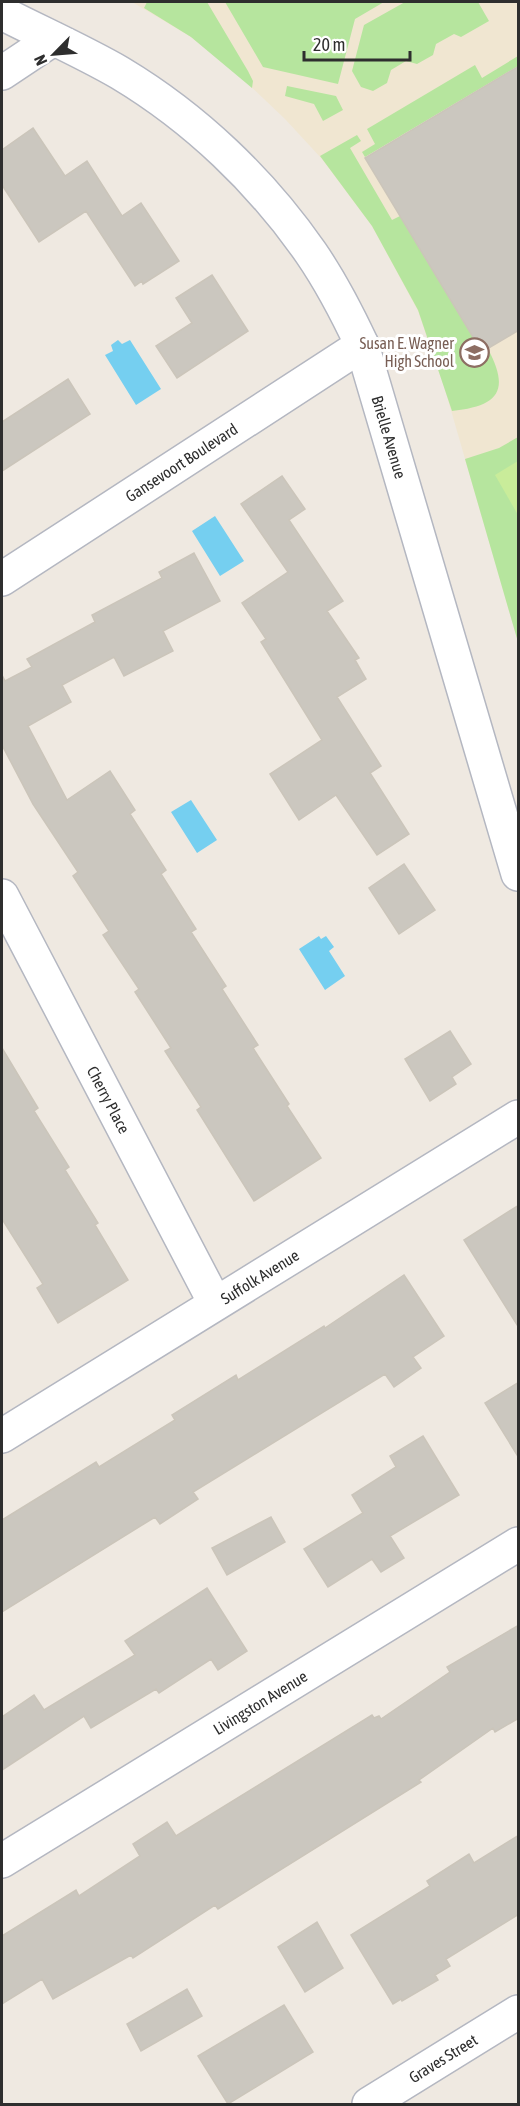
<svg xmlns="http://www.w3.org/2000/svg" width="520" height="2106" viewBox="0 0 520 2106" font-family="'Asap Condensed',sans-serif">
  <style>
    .education { fill: #f0e6d1 }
    .green { fill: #b6e59e }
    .pitch { fill: #c9ec9a }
    .water { fill: #75cff0 }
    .building { fill: #cbc7bf; stroke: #cbc5ba; stroke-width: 1.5 }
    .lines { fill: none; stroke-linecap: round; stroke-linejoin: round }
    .street-casing { stroke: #b4b7c1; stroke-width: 36 }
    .secondary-casing { stroke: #b4b7c1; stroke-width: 36 }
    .street { stroke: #fff; stroke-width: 33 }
    .secondary { stroke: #fff; stroke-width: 33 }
    .labels { text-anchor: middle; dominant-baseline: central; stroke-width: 6; stroke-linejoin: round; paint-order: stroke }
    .education-label { font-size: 16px; fill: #785e54; stroke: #fff; text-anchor: end }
    .street-label { font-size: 16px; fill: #2e2e2e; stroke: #fff }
  </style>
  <rect width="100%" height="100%" fill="#efe9e1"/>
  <!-- education -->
  <path class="education" d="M 132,2 L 518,2 L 518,642 L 446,393 L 418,311 L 372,226 L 322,159 L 285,119 L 246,82 L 191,37 Z"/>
  <!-- green -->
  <path class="green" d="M 147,2 L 207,2 L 248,71 L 253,81 L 252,88 L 191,37 L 144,8 Z
    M 225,2 L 384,2 L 355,19 L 338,84 L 263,67 Z
    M 405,2 L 478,2 L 489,21 L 461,37 L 454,34 L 436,44 L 433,55 L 417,64 L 406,61 L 391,70 L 387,83 L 373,91 L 361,87 L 352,71 L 364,25 Z
    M 518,56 L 518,66 L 365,157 L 362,152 L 375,144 L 367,129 L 475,65 L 482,78 Z
    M 287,86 L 336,96 L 343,110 L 323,121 L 314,104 L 285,96 Z
    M 357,135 L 361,141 L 350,148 L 392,220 L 400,216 L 482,352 L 488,349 C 511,392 497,406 452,411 L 418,310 L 372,226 L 320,156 Z
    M 518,437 L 518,642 L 465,459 L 499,448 Z"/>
  <!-- pitch -->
  <path class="pitch" d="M 518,461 L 518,515 L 495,475 Z"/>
  <!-- water -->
  <path class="water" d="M 118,340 L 122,344 L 130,340 L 161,389 L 136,405 L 105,355 L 113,351 L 111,345 Z
    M 215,516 L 244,561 L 220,576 L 192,531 Z
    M 191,800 L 217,840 L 197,853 L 171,812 Z
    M 319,936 L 321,939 L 326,936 L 334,947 L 329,951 L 345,976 L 325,990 L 299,949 Z"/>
  <!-- building -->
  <path class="building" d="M 519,66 L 519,330 L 482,352 L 365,158 Z
    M 33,128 L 65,176 L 87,161 L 122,216 L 141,203 L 179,261 L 143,284 L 142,281 L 135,286 L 86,211 L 39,242 L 2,185 L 2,150 Z
    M 212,275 L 248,331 L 177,378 L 156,346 L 192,323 L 176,298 Z
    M 68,379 L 90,414 L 2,471 L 2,422 Z
    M 282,476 L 305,509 L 289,520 L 343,601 L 327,611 L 359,658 L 355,660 L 366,679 L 337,697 L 381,766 L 370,773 L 409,834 L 377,855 L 336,795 L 299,820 L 270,774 L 322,740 L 261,642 L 266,639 L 242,603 L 288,572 L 241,504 Z
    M 194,553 L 220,601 L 163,631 L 173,651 L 124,676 L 114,657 L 62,685 L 71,702 L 28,726 L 67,800 L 110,771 L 135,810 L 130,814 L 166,870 L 161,874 L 196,929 L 191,932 L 226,986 L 222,989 L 258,1045 L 253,1048 L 289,1104 L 287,1106 L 321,1158 L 254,1201 L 197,1110 L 201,1107 L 165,1051 L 171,1048 L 135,992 L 139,989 L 103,935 L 109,931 L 73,876 L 78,872 L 33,804 L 2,745 L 2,675 L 5,681 L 32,667 L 27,659 L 95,622 L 92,615 L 162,578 L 159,572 Z
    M 404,864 L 435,910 L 399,934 L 369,888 Z
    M 450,1031 L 471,1064 L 452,1077 L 456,1084 L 430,1101 L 405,1059 Z
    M 2,1048 L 38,1108 L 34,1111 L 69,1167 L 65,1170 L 98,1223 L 95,1225 L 128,1280 L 58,1323 L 37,1288 L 43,1284 L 2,1219 Z
    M 519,1205 L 519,1328 L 464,1240 Z
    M 404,1275 L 444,1336 L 413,1357 L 421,1368 L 394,1387 L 385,1374 L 193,1492 L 198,1499 L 160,1524 L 155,1517 L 2,1612 L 2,1520 L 96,1462 L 99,1467 L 175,1420 L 172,1415 L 236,1375 L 238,1380 L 324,1326 L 325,1328 Z
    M 519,1382 L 519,1458 L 485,1403 Z
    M 423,1436 L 459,1495 L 390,1536 L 404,1558 L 381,1572 L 372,1559 L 328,1587 L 304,1549 L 363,1513 L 352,1495 L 396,1467 L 390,1456 Z
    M 271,1517 L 285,1542 L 227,1575 L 212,1548 Z
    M 207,1588 L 247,1651 L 218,1670 L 211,1659 L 159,1693 L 156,1689 L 91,1728 L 84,1716 L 2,1770 L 2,1717 L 34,1695 L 44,1710 L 135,1655 L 125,1641 Z
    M 519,1625 L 519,1718 L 495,1732 L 493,1728 L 419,1780 L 421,1782 L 218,1909 L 215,1905 L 133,1958 L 131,1955 L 53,1999 L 42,1979 L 2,2004 L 2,1936 L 76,1890 L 79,1896 L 140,1856 L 133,1844 L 167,1822 L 176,1836 L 372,1715 L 374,1718 L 379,1716 L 381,1719 L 450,1672 L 447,1667 Z
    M 519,1835 L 519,1914 L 446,1959 L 450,1966 L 435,1975 L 438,1980 L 402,2001 L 401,1999 L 393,2004 L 351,1935 L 430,1886 L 427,1881 L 469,1854 L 474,1863 Z
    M 317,1922 L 343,1968 L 305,1992 L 278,1947 Z
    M 187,1989 L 202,2016 L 141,2051 L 127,2024 Z
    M 284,2005 L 313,2052 L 228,2104 L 198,2056 Z"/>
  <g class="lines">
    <defs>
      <g id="street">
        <path d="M 2,73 L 53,39"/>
        <path id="s1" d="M 2,579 L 362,345"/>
        <path id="s2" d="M 2,896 L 215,1303"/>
        <path id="s3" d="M 2,1436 L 518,1117"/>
        <path id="s4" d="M 2,1861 L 518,1544"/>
        <path id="s5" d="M 369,2104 L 518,2012"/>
      </g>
      <g id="secondary">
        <path id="s6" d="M 2,13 C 41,33 82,51 120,73 C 195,118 261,181 311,253 C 331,282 347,313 362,345 L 518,874"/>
      </g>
    </defs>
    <!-- street casing -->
    <use href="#street" class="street-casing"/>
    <!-- secondary casing -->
    <use href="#secondary" class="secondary-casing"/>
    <!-- street -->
    <use href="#street" class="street"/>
    <!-- secondary -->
    <use href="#secondary" class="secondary"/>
  </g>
  <!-- icons -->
  <defs>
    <symbol id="school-ring" viewBox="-11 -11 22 22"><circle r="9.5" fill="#fff" stroke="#8d6e63" stroke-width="1.5"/><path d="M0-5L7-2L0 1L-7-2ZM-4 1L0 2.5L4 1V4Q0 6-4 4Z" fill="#8d6e63"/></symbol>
  </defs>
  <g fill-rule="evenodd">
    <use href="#school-ring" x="458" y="336" width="33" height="33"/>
  </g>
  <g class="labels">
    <!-- education labels -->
    <g class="education-label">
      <text x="454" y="343">Susan E. Wagner<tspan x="454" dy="18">High School</tspan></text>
    </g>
    <!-- street labels -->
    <g class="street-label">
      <text stroke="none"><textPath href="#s6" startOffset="598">Brielle Avenue</textPath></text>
      <text stroke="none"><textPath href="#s1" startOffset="214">Gansevoort Boulevard</textPath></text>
      <text stroke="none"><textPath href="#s2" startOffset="230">Cherry Place</textPath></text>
      <text stroke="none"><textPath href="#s3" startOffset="303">Suffolk Avenue</textPath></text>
      <text stroke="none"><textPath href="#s4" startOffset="303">Livingston Avenue</textPath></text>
      <text stroke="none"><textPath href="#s5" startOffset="87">Graves Street</textPath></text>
    </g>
  </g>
  <!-- border -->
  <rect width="520" height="2106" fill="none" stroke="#2e2e2e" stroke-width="6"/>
  <!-- north arrow -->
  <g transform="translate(54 54) rotate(245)" stroke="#ffffff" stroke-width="4.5" paint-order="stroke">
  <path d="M0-4.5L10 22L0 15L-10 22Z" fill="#2e2e2e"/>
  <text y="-9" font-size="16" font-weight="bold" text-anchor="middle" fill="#2e2e2e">N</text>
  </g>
  <!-- scale -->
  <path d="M304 51v9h106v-9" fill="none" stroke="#2e2e2e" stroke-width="3"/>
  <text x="313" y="51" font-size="18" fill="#2e2e2e" stroke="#ffffff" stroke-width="4.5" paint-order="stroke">20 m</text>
</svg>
